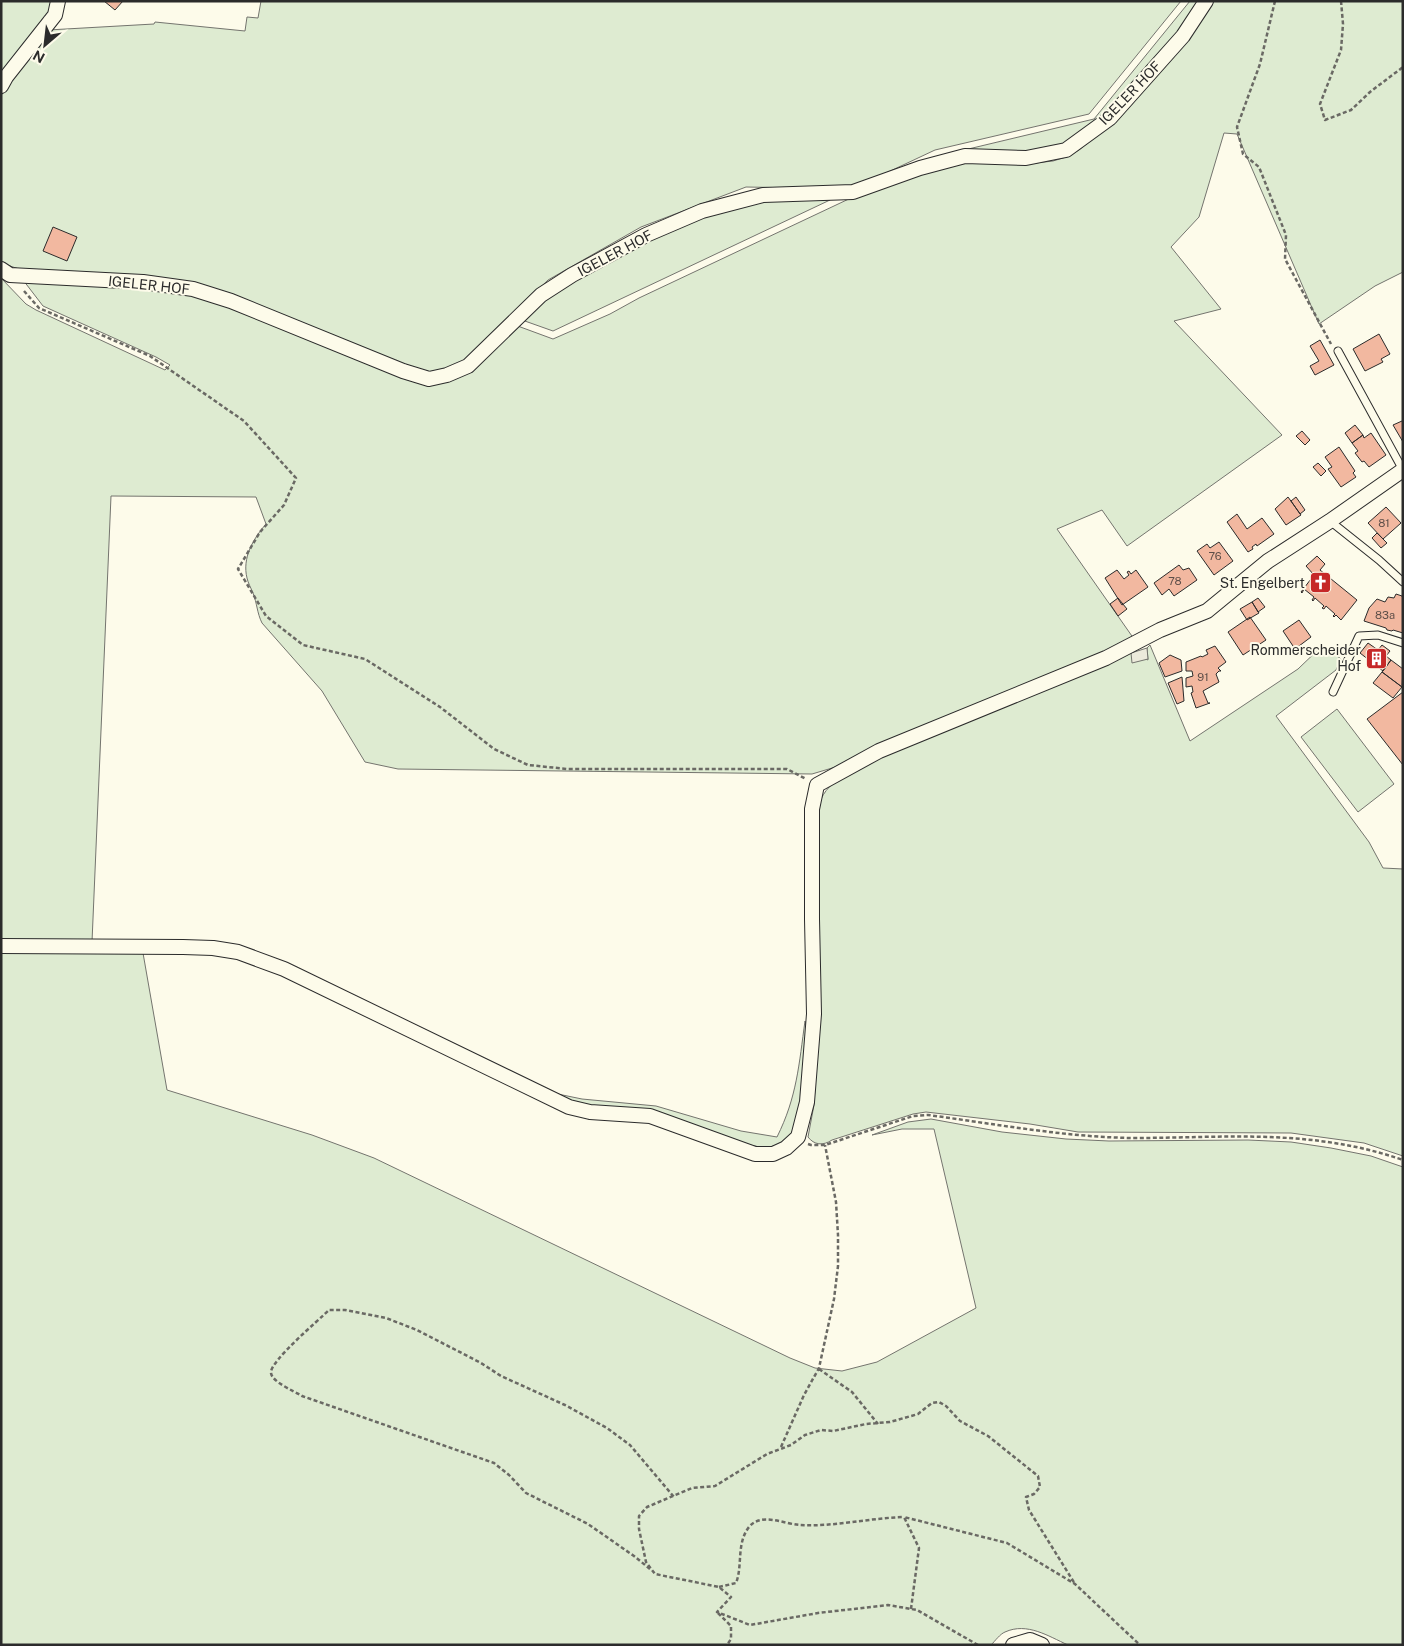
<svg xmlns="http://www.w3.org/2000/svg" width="1404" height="1646" viewBox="0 0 1404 1646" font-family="'Public Sans',sans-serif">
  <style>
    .green { fill: #deebd1; stroke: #74746e }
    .parking { fill: #eceadb; stroke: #74746e }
    .building { fill: #f2b8a0; stroke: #2b2b2b }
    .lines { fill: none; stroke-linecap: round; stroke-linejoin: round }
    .lane-casing { stroke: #2b2b2b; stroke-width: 9 }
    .street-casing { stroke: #2b2b2b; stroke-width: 16 }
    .path { stroke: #6a6964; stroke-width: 2.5; stroke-dasharray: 4 2.5; stroke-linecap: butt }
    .lane { stroke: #fdfbea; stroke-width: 7 }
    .street { stroke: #fdfbea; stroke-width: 14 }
    .labels { text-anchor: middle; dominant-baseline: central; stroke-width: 4; stroke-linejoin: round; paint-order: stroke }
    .number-label { font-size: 11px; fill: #5d4e48 }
    .street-label { font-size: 14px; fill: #2b2b2b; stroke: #fdfbea }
    .poi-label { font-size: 14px; fill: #2b2b2b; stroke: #fdfbea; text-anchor: end }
  </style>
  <rect width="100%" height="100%" fill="#fdfbea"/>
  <!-- green -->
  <path class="green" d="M 1,1 L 54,1 L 47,18 L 1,79 Z
    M 261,1 L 1181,1 L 1089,114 L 935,150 L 852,189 L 746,187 L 641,227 L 548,280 L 467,359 L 447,369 L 427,373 L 416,371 L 219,292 L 19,269 L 1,263 L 1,96 L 5,88 L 48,30 L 154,24 L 155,22 L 245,31 L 247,17 L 258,18 Z
    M 1190,1 L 1202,1 L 1184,27 L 1118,102 L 1064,149 L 939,156 L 1094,119 Z
    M 1206,1 L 1403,1 L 1403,272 L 1375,286 L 1319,324 L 1237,134 L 1224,133 L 1199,217 L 1171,247 L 1221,309 L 1174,321 L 1282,435 L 1127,546 L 1102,510 L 1057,529 L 1134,639 L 849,763 L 812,774 L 398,769 L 365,762 L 322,691 L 262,623 C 257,613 257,603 253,593 C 251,588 248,583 247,578 C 242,558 253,539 266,524 L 256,497 L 111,496 L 92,942 L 1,941 L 1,278 L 26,304 L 36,310 L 165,370 L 170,365 L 156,357 L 43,306 L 20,276 L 185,291 L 433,383 L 515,325 L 553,339 L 610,314 L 639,298 L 853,197 L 953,162 L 1026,164 L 1053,161 L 1066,157 L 1079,150 L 1104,129 Z
    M 751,199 L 830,200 L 553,331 L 522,320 L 538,301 L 648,238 Z
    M 1150,645 L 1190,741 L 1298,669 L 1323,645 L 1341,659 L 1336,670 L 1276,716 L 1369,842 L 1383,868 L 1403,869 L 1403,1156 L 1364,1143 L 1291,1133 L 1078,1132 L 1030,1124 L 926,1112 L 913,1114 L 832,1140 C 823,1146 814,1145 808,1137 L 814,1105 L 818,1027 L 816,820 C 817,815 817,809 819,804 C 828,777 860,767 883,756 L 1131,652 L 1148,660 L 1147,648 Z
    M 1337,709 L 1394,784 L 1358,812 L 1301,737 Z
    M 1,951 L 143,953 L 167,1090 L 312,1135 L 374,1158 L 790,1358 L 815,1368 L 842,1371 L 877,1362 L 976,1308 L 934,1129 L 902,1129 L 872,1135 L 908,1122 L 931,1119 L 1002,1132 L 1066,1139 L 1109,1141 L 1248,1140 L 1291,1142 L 1331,1148 L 1371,1156 L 1403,1167 L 1403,1645 L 1068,1645 C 1048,1636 1027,1622 1005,1632 C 1000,1634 995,1641 991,1645 L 1,1645 Z
    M 805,1021 L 809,1035 L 804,1099 L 797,1121 L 791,1134 L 778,1145 L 765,1148 L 750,1145 L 595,1107 L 568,1102 L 548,1092 L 582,1099 L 656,1106 L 741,1131 L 777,1137 C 797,1097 799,1064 805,1021 Z"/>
  <!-- parking -->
  <path class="parking" d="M 1147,648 L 1148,659 L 1132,663 L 1131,653 Z"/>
  <!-- building -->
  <path class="building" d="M 104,1 L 123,1 L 115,10 Z
    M 53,227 L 77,237 L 67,261 L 43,251 Z
    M 1379,334 L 1390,354 L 1381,359 L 1383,362 L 1365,371 L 1353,349 Z
    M 1320,340 L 1334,365 L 1315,375 L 1310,366 L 1319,361 L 1310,346 Z
    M 1402,421 L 1403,422 L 1403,442 L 1393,425 Z
    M 1355,425 L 1363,435 L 1352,443 L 1345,433 Z
    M 1302,431 L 1310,440 L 1305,445 L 1296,436 Z
    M 1371,433 L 1386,455 L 1369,467 L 1364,461 L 1362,462 L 1355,453 L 1358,451 L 1352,443 L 1363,435 L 1364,438 Z
    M 1339,447 L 1355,471 L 1353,473 L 1356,477 L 1341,487 L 1328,469 L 1332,467 L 1325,457 Z
    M 1318,463 L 1326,471 L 1321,476 L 1313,467 Z
    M 1288,497 L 1301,515 L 1286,525 L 1275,509 Z
    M 1296,497 L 1305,510 L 1300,514 L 1291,501 Z
    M 1386,507 L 1401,523 L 1383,539 L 1368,523 Z
    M 1237,514 L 1247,529 L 1262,518 L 1274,534 L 1257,546 L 1256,544 L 1252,547 L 1253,549 L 1248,552 L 1227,522 Z
    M 1377,533 L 1387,543 L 1381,548 L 1372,538 Z
    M 1219,542 L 1233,561 L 1214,575 L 1197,551 L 1207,544 L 1210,548 Z
    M 1317,556 L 1325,564 L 1320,570 L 1357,600 L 1341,620 L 1336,615 L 1334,617 L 1333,616 L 1335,614 L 1326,606 L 1324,609 L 1322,608 L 1324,606 L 1315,598 L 1313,601 L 1312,600 L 1314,597 L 1304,589 L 1302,593 L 1301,592 L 1314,575 L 1306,566 Z
    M 1179,565 L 1183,570 L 1189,568 L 1197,580 L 1174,596 L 1169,589 L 1162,595 L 1154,583 Z
    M 1117,570 L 1124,579 L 1129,575 L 1127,572 L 1129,571 L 1131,574 L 1136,570 L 1148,587 L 1122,605 L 1105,578 Z
    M 1396,594 L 1402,596 L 1403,598 L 1403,633 L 1393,630 L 1392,631 L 1387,630 L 1386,628 L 1364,621 L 1369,608 L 1377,599 L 1385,602 L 1388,597 L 1394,598 Z
    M 1118,598 L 1127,609 L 1118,616 L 1110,604 Z
    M 1258,598 L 1265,607 L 1258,612 L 1252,602 Z
    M 1252,602 L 1259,613 L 1247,620 L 1240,609 Z
    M 1250,617 L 1266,640 L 1243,655 L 1228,632 Z
    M 1299,620 L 1311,637 L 1295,649 L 1283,631 Z
    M 1368,643 L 1378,650 L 1382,645 L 1390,651 L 1386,656 L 1391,660 L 1383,671 L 1360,653 Z
    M 1215,646 L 1226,662 L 1218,668 L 1221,671 L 1219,671 L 1216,674 L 1219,682 L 1203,691 L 1208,703 L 1210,703 L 1196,708 L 1191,693 L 1193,692 L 1192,686 L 1186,687 L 1186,678 L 1193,676 L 1192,671 L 1186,671 L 1186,662 L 1201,656 L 1202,657 L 1208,654 L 1206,650 Z
    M 1170,655 L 1181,660 L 1182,671 L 1165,677 L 1159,663 Z
    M 1391,660 L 1403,669 L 1402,687 L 1382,672 Z
    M 1382,672 L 1402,687 L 1393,698 L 1373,683 Z
    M 1182,677 L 1184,701 L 1177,704 L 1168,683 Z
    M 1403,692 L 1403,765 L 1367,719 Z"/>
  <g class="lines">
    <defs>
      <path id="lane" d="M 1338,351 L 1403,470
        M 1330,521 L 1379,560 L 1403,582
        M 1333,692 L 1359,636 L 1378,635 L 1403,643"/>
      <path id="street" d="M 1,86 L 6,77 L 55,15 L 58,1
        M 1,269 L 10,275 L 143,282 L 193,289 L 231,301 L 403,371 L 429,379 L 447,375 L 468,366 L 541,295 L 572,275 L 646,235 L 702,211 L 763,195 L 853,192 L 920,168 L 965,156 L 1026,158 L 1066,150 L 1110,118 L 1183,36 L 1206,1
        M 1,946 L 183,947 L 213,948 L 238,952 L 284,969 L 569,1107 L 590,1112 L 650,1116 L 755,1154 L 773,1154 L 786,1148 L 798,1137 L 807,1102 L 814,1014 L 812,919 L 812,809 L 817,785 L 879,751 L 1106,658 L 1160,630 L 1207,611 L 1268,561 L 1330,521 L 1403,470
        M 1013,1645 L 1030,1640 L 1042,1645"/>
    </defs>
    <!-- lane casing -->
    <use href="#lane" class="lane-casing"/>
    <!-- street casing -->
    <use href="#street" class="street-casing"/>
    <!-- path -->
    <path class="path" d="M 1275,1 L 1260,64 L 1237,127 L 1243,154 L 1259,167 L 1286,235 L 1285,259 L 1331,344
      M 1341,1 L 1343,24 L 1341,50 L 1320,104 L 1325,120 L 1351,110 L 1370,92 L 1403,67
      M 24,291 L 39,308 L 150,356 L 244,421 L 296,478 L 284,505 L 260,532 L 238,569 L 266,616 L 303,645 L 365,659 L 440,707 L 494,749 L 528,765 L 567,769 L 787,769 L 806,779
      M 808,1144 L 811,1145 L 825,1145 L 913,1116 L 928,1115 C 996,1124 1064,1137 1132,1138 C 1227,1138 1310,1128 1403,1160
      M 819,1369 L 852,1392 L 878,1424
      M 781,1447 L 804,1395 L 819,1368 L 834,1299 L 838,1266 L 838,1235 L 836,1202 L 825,1145
      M 650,1569 L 634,1556 L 588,1524 L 526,1493 L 509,1475 L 494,1463 L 302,1396 C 294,1391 272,1382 271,1373 C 269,1362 320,1319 329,1310 L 345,1310 L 386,1318 L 417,1330 L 481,1363 L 501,1376 L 565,1405 L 607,1428 L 630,1445 L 674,1497
      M 719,1587 L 736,1583 C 743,1565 736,1544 749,1527 C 761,1512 784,1524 800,1525 C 834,1527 869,1518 904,1517
      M 911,1609 L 919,1548 L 904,1517 L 1007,1543 L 1075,1584 L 1140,1645
      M 718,1613 L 731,1626 L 731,1639 L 727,1645
      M 978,1645 L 917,1610 L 888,1605 L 818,1613 L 750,1625 L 717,1612 L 731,1597 L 719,1587 L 655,1574 L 646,1562 L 639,1529 L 639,1516 L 647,1507 L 692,1488 L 715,1486 L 767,1454 L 791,1445 L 805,1435 L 821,1430 L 833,1431 L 866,1424 L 890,1422 L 918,1414 L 932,1403 L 939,1402 L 946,1406 L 960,1421 L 988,1436 L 1038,1476 L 1040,1487 L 1034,1494 L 1026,1497 L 1029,1510 L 1075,1584"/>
    <!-- lane -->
    <use href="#lane" class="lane"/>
    <!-- street -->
    <use href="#street" class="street"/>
  </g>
  <!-- icons -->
  <defs>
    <symbol id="church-square" viewBox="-11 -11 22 22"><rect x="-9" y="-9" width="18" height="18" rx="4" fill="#c62828" stroke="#fdfbea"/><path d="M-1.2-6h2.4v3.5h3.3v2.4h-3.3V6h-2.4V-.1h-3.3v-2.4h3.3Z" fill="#fff"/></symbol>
    <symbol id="building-square" viewBox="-11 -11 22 22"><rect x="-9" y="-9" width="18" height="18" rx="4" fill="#c62828" stroke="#fdfbea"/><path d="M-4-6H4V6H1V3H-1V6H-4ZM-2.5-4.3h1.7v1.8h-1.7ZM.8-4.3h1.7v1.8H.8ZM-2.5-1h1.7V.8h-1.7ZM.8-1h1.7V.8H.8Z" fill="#fff"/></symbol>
  </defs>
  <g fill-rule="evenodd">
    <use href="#church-square" x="1308" y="570" width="25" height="25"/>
    <use href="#building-square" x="1364" y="646" width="25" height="25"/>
  </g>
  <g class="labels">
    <!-- number labels -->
    <g class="number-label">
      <text x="1384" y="523">81</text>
      <text x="1215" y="556">76</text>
      <text x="1175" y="581">78</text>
      <text x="1385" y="615">83a</text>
      <text x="1203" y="677">91</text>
    </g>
    <!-- street labels -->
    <g class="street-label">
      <text transform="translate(1130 93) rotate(-46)">IGELER HOF</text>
      <text transform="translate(615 253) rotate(-28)">IGELER HOF</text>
      <text transform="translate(149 285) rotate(6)">IGELER HOF</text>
    </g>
    <!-- poi labels -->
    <g class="poi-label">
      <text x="1305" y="583">St. Engelbert</text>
      <text x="1361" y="650">Rommerscheider<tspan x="1361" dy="16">Hof</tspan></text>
    </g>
  </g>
  <!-- border -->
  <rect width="1404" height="1646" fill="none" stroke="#2b2b2b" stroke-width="5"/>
  <!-- north arrow -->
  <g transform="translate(45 45) rotate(208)" stroke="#fdfbea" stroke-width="4" paint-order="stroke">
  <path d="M0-4L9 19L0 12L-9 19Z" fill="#2b2b2b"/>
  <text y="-8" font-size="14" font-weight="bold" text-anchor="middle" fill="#2b2b2b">N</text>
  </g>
</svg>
